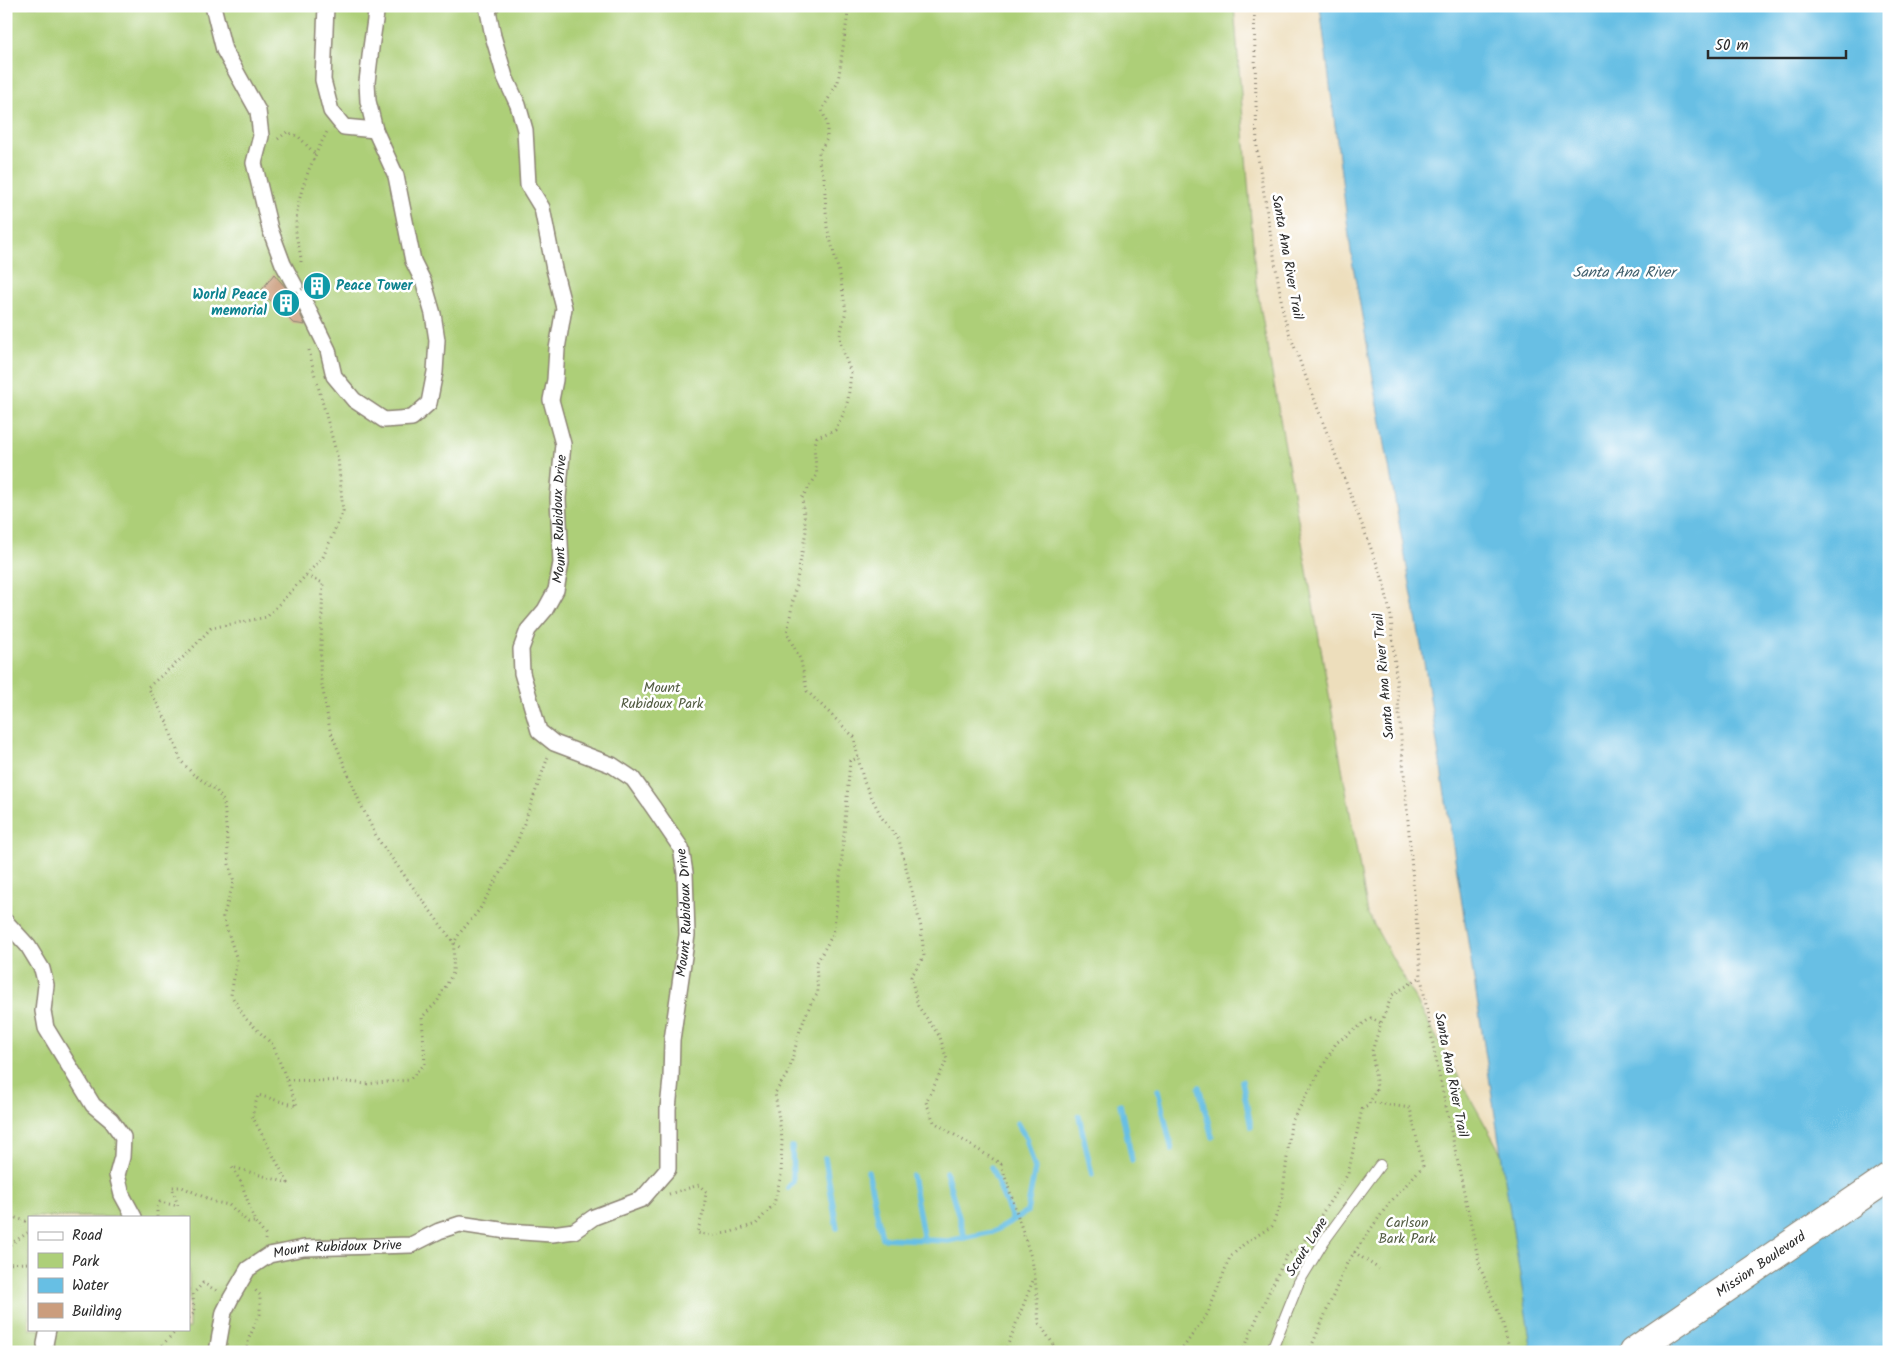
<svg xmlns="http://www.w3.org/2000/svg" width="1895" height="1358" viewBox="0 0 1895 1358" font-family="Kalam,sans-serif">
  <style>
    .green { fill: #adcf78; stroke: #6c7d52; fill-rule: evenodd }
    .water { fill: #67bfe4; stroke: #497588 }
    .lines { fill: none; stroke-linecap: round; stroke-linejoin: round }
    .stream { stroke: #67bfe4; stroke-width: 5.5 }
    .building { fill: #cb9d7d }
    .service-casing { stroke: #8c8474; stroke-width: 12 }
    .pedestrian-casing { stroke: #8c8474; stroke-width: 18 }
    .primary-casing { stroke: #8c8474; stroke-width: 30 }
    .path { stroke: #8c8474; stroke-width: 3; stroke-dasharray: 1 4; stroke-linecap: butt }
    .service { stroke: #fff; stroke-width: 10 }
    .pedestrian { stroke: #fff; stroke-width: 15 }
    .primary { stroke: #fff; stroke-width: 28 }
    .path-bridge { stroke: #8c8474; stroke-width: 3; stroke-dasharray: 1 4; stroke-linecap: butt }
    .labels { text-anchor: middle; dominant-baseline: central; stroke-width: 5; stroke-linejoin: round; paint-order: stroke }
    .street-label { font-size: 14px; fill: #2b2b2b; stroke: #fff }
    .culture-label { font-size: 14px; font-weight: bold; fill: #0d838f; stroke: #fff; text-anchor: start }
    .park-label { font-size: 14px; fill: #525c42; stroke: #fff }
    .water-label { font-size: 15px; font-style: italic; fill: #405f6c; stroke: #fff }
  </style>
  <rect width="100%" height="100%" fill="#fff"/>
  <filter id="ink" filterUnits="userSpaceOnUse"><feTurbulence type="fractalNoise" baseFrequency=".02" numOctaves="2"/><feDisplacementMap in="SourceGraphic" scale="10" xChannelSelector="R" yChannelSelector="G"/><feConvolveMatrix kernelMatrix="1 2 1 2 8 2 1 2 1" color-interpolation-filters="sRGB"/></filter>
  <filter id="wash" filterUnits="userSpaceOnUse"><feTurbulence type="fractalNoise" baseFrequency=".0096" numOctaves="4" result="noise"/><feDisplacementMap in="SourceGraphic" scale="20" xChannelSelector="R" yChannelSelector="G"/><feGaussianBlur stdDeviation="1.12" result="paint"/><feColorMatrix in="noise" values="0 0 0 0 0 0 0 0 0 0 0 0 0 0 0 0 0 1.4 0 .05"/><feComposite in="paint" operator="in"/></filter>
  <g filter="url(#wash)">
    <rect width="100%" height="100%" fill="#eddebc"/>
    <!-- green -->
    <path class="green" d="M 6,6 L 1234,6 L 1256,283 L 1368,914 L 1597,1326 L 1562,1352 L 6,1352 ZM 29,1217 L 189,1217 L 189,1329 L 29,1329 Z"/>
    <!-- water -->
    <path class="water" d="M 1320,6 L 1889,6 L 1889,1352 L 1532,1352 L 1427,679 L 1352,260 Z"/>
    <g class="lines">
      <!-- stream -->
      <path class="stream" d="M 1242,1081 L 1251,1127
        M 1199,1087 L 1212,1137
        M 1158,1090 L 1172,1150
        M 1120,1104 L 1132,1160
        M 1079,1116 L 1092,1175
        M 825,1158 L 837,1228
        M 991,1167 L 1013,1220
        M 868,1171 L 882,1238 L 948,1241 L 993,1232 L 1027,1212 L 1035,1169 L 1026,1138 L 1017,1123
        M 946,1172 L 965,1238
        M 912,1176 L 924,1240
        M 788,1188 L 793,1182 L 792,1147"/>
    </g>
    <g id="blocks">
      <!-- building -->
      <path class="building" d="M 274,274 L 292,295 L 305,325 L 293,323 L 261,291 Z"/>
    </g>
  </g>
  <g filter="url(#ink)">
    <use href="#blocks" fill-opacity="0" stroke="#8c8474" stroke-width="1"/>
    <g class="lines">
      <defs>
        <path id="service" d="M 1271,1352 L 1299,1282 L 1324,1241 L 1380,1165"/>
        <g id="pedestrian">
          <path d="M 213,6 L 224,50 L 258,111 L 261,136 L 254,163 L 270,229 L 283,264 L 295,286"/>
          <path d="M 326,6 L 323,80 L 331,111 L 344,127 L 375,130"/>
          <path d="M 301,295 L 328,350 L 334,376 L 354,400 L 384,420 L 412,418 L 429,403 L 435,372 L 437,340 L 433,314 L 424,283 L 413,261 L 396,176 L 375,130 L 368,101 L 367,82 L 371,48 L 377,6"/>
          <path d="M 6,922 L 28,946 L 42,969 L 46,985 L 43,1011 L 46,1028 L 93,1105 L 111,1120 L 123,1137 L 122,1157 L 117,1175 L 122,1195 L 134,1217"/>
          <path d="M 47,1352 L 45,1344 L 48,1329"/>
          <path id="s1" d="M 217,1352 L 224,1312 L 231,1298 L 248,1269 L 269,1255 L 304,1248 L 411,1245 L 439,1231 L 460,1224 L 507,1231 L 552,1234 L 574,1231 L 594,1217 L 642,1199 L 668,1169 L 668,1109 L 671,1079 L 672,1040 L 687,935 L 685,873 L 681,848 L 653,807 L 633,779 L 612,765 L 554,743 L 539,731 L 522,673 L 521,649 L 528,630 L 545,610 L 556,590 L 561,563 L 558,498 L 563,444 L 551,400 L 555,380 L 557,349 L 564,308 L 554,269 L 542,208 L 528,185 L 525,130 L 518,105 L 505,77 L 493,36 L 488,11 L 491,6"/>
        </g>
        <g id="primary">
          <path id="s2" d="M 1633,1352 L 1889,1177"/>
        </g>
      </defs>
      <!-- service casing -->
      <use href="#service" class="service-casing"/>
      <!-- pedestrian casing -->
      <use href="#pedestrian" class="pedestrian-casing"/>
      <!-- primary casing -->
      <use href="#primary" class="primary-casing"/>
      <!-- path -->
      <path class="path" d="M 849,6 L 838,82 L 822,110 L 827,124 L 827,139 L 819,152 L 819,162 L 824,177 L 827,227 L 840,276 L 846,311 L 840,335 L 841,346 L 851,373 L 848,400 L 843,415 L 835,430 L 817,437 L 814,448 L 817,475 L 802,498 L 806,531 L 787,633 L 801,661 L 807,691 L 854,737 L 858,758
        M 1254,6 L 1257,151 L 1283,311 L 1288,330 L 1383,580 L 1391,617 L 1421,977 L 1435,1055 L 1480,1267 L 1503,1324 L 1510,1352
        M 278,139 L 287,132 L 299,137 L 315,154
        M 301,262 C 301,251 296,240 296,231 C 295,197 311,162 327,132
        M 309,350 L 315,376
        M 306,576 L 323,583 L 320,674 L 330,730 L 360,803 L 377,838 L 454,943 L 462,949
        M 287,1080 L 339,1081 L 366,1084 L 409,1080 L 425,1064 L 422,1017 L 437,1002 L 453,973 L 454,943 L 459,934 L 480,909 L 518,840 L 548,757
        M 669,1194 L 699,1185 L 706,1192 L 704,1210 L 697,1233 L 711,1236 L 731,1232 L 756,1224 L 774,1204 L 781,1175 L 782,1139 L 775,1093 L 789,1071 L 800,1030 L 811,1003 L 818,993 L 816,964 L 833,934 L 841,869 L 850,761 L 858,758 L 864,782 L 882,818 L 899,840 L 921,927 L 924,956 L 911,977 L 918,1006 L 940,1037 L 947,1060 L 926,1102 L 934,1122 L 1001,1164 L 1032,1260 L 1035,1276 L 1039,1323 L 1055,1347 L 1054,1352
        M 6,1215 L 29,1222
        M 157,1217 L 157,1207 L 160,1202 L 178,1206 L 172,1187 L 182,1187 L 215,1202 L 229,1205 L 248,1222 L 255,1222
        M 265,1240 L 266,1236 L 255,1222 L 241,1182 L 232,1167 L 288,1183 L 252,1116 L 258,1095 L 297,1106 L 273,1045 L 246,1019 L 231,995 L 237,960 L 223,917 L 234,882 L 229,864 L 224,802 L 216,790 L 193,774 L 181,761 L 166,720 L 148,687 L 187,654 L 211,628 L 267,617 L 323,557 L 343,511 L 338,459 L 317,382
        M 6,1247 L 29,1232
        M 1354,1252 L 1379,1269
        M 6,1264 L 29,1263
        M 189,1318 L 194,1313 L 193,1294 L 203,1283 L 217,1291
        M 155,1352 L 178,1329
        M 246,1352 L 249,1338 L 260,1314 L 260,1295 L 255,1290
        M 1005,1352 L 1034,1278
        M 1180,1352 L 1208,1313 L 1230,1257 L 1244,1244 L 1272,1226 L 1282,1201 L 1291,1123 L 1336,1043 L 1371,1018 L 1381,1023
        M 1243,1352 L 1259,1313 L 1287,1255 L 1300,1247 L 1348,1174 L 1362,1109 L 1368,1106 L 1377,1088 L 1372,1051 L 1381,1023 L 1392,995 L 1421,977
        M 1309,1352 L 1347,1263 L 1387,1206 L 1423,1166 L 1410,1108 L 1370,1102"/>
      <!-- service -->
      <use href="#service" class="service"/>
      <!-- pedestrian -->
      <use href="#pedestrian" class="pedestrian"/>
      <!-- primary -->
      <use href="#primary" class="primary"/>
      <!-- path-bridge -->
      <path class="path-bridge" d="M 289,298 L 312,282"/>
    </g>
  </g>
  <!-- icons -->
  <defs>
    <symbol id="building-disc" viewBox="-11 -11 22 22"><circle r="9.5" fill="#0f9aa8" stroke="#fff"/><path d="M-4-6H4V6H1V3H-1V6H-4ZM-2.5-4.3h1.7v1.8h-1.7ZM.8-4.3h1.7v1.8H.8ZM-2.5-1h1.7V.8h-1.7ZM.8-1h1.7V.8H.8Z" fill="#fff"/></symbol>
  </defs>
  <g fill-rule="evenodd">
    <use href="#building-disc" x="301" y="270" width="32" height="32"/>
    <use href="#building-disc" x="270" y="287" width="32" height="32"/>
  </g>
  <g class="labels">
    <!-- street labels -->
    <g class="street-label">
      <text transform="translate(1287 257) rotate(80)">Santa Ana River Trail</text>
      <text stroke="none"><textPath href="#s1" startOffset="1280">Mount Rubidoux Drive</textPath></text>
      <text transform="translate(1384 676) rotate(-95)">Santa Ana River Trail</text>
      <text stroke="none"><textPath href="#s1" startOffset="799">Mount Rubidoux Drive</textPath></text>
      <text transform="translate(1451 1075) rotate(79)">Santa Ana River Trail</text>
      <text transform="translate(1307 1247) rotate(-58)">Scout Lane</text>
      <text stroke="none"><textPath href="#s1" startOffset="184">Mount Rubidoux Drive</textPath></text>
      <text stroke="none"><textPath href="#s2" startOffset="155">Mission Boulevard</textPath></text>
    </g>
    <!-- culture labels -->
    <g class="culture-label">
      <text x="336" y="286">Peace Tower</text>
      <text x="267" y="295" text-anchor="end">World Peace<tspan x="267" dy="16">memorial</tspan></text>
    </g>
    <!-- park labels -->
    <g class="park-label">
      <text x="662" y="688">Mount<tspan x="662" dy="16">Rubidoux Park</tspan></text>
      <text x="1407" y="1223">Carlson<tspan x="1407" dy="16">Bark Park</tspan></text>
    </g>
    <!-- water labels -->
    <g class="water-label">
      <text x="1624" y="273">Santa Ana River</text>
    </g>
  </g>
  <!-- margin -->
  <rect width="1895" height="1358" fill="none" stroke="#fff" stroke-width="25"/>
  <!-- legend -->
  <rect x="28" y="1216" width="162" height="115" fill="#ffffff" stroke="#aaaaaa"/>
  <rect x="38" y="1232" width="25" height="8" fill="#ffffff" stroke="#aaaaaa"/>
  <text x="72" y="1240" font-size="15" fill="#2b2b2b">Road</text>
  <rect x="38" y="1253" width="25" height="15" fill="#adcf78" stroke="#aaaaaa"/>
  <text x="72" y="1266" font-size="15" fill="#2b2b2b">Park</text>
  <rect x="38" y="1278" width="25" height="15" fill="#67bfe4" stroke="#aaaaaa"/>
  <text x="72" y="1290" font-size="15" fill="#2b2b2b">Water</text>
  <rect x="38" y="1303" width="25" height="15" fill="#cb9d7d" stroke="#aaaaaa"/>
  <text x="72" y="1316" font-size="15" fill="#2b2b2b">Building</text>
  <!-- scale -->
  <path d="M1708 50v8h138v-8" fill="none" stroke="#2b2b2b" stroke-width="2.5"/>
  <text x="1715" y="50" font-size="15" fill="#2b2b2b" stroke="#ffffff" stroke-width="4" paint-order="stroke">50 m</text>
</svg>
